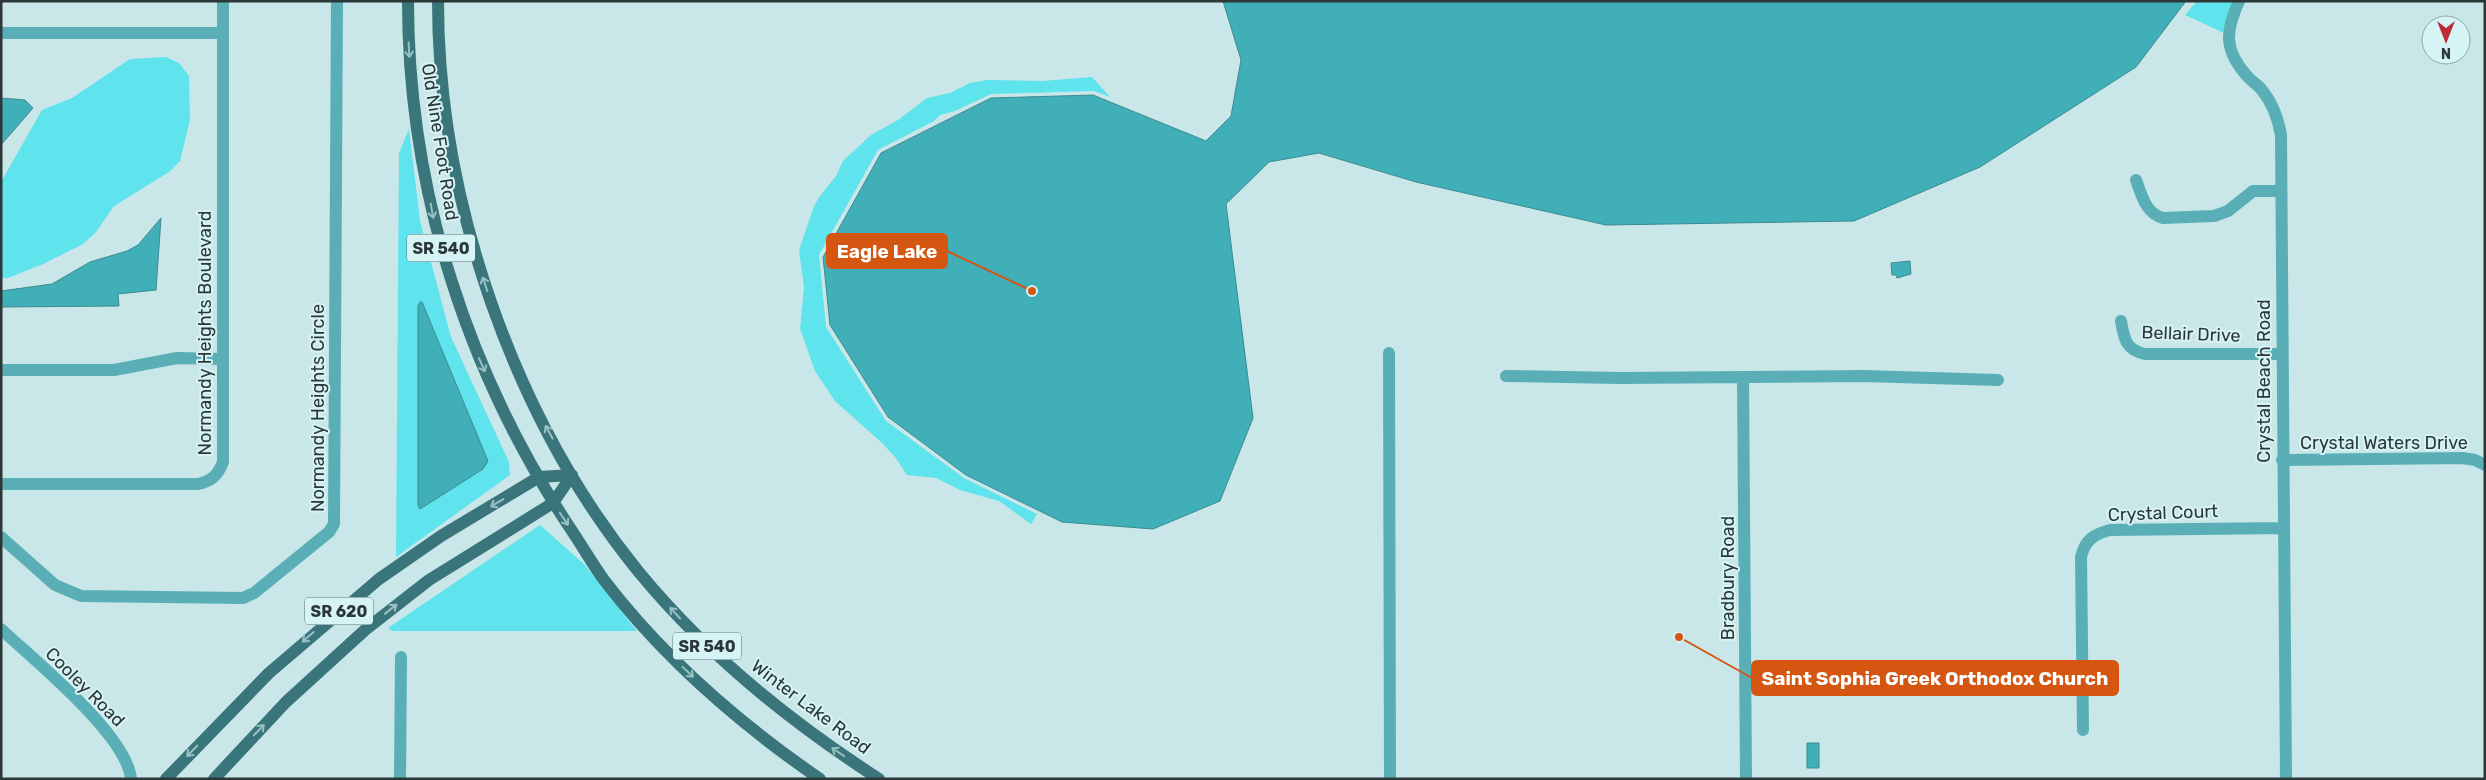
<svg xmlns="http://www.w3.org/2000/svg" width="2486" height="780" viewBox="0 0 2486 780" font-family="Rubik,sans-serif">
  <style>
    .green { fill: #5fe3ed; fill-rule: evenodd }
    .water { fill: #41afb7; stroke: #3b8b91 }
    .lines { fill: none; stroke-linecap: round; stroke-linejoin: round }
    .minor { stroke: #5aafb6; stroke-width: 12 }
    .major { stroke: #39757a; stroke-width: 12 }
    .oneway { stroke: #97c1c4 }
    .labels { text-anchor: middle; dominant-baseline: central; stroke-width: 4; stroke-linejoin: round; paint-order: stroke }
    .shield { fill: #d6f3f5; stroke: #5f6f71; stroke-width: 1 }
    .shield-label { font-size: 16px; font-weight: bold; fill: #2c3738 }
    .street-label { font-size: 18px; fill: #2c3738; stroke: #d6f3f5 }
    .leader { fill: none; stroke: #d55610; stroke-width: 2 }
    .callout-dot { fill: #d55610; stroke: #d6f3f5; stroke-width: 2 }
    .callout { fill: #d55610; stroke: #d55610; stroke-width: 2 }
    .callout-label { font-size: 19px; text-anchor: middle; font-weight: bold; fill: #fff }
  </style>
  <rect width="100%" height="100%" fill="#c9e6e8"/>
  <!-- green -->
  <path class="green" d="M 2197,1 L 2234,1 L 2224,33 L 2185,15 Z
    M 166,57 L 179,63 L 189,76 L 190,120 L 180,161 L 169,172 L 114,206 L 96,232 L 83,244 L 43,264 L 8,278 L 1,278 L 1,182 L 42,110 L 72,98 L 130,59 Z
    M 1092,77 L 1110,97 L 1094,91 L 991,94 L 955,111 L 940,115 L 934,121 L 878,150 L 819,255 L 826,327 L 886,421 L 964,478 L 1037,514 L 1031,524 L 999,501 L 960,490 L 936,478 L 907,475 L 895,457 L 882,443 L 835,401 L 815,371 L 800,329 L 804,287 L 799,250 L 814,206 L 820,196 L 836,176 L 843,161 L 871,135 L 898,120 L 927,98 L 950,93 L 970,83 L 987,80 L 1042,81 Z
    M 409,129 L 420,221 L 451,337 L 509,462 L 510,475 L 396,557 L 399,153 ZM 422,302 L 483,469 L 420,509 L 418,505 L 418,306 Z
    M 540,525 L 584,564 L 637,631 L 392,631 L 388,628 Z"/>
  <!-- water -->
  <path class="water" d="M 1223,1 L 2186,1 L 2136,67 L 1980,167 L 1854,221 L 1606,225 L 1416,182 L 1319,153 L 1269,162 L 1226,204 L 1253,418 L 1220,501 L 1153,529 L 1062,522 L 966,475 L 888,417 L 830,325 L 823,257 L 881,153 L 991,98 L 1093,95 L 1206,141 L 1231,116 L 1241,60 Z
    M 1,98 L 25,100 L 33,108 L 1,145 Z
    M 161,218 L 156,290 L 118,294 L 119,306 L 1,307 L 1,291 L 52,284 L 90,262 L 127,251 L 138,245 Z
    M 1910,261 L 1911,274 L 1897,278 L 1896,275 L 1892,275 L 1891,263 Z
    M 420,302 L 422,302 L 488,461 L 483,469 L 420,509 L 418,505 L 418,306 Z
    M 1807,743 L 1819,743 L 1819,768 L 1807,768 Z"/>
  <g class="lines">
    <!-- minor -->
    <path class="minor" d="M 2239,1 C 2225,32 2224,50 2247,76 C 2251,81 2257,84 2261,89 C 2273,103 2278,118 2281,135 L 2286,779
      M 1,33 L 223,33
      M 2136,180 C 2142,195 2145,213 2163,218 L 2214,216 L 2228,211 L 2253,191 L 2281,191
      M 2121,321 C 2124,339 2126,350 2145,354 L 2281,354
      M 1389,353 L 1390,779
      M 1,370 L 114,370 L 177,358 L 222,359
      M 1506,376 L 1620,378 L 1864,376 L 1998,380
      M 1743,377 L 1746,779
      M 2282,460 L 2462,458 L 2475,460 L 2485,465
      M 1,484 L 198,484 C 212,481 218,475 223,462 L 223,1
      M 1,537 L 55,585 L 81,596 L 243,598 L 254,593 L 329,532 L 334,524 L 337,1
      M 1,629 C 35,661 127,735 131,779
      M 2083,730 L 2081,557 C 2085,540 2094,534 2110,530 L 2283,528
      M 400,779 L 401,657"/>
    <!-- major -->
    <path class="major" d="M 408,1 C 408,192 468,376 574,534 C 584,549 593,565 604,580 C 663,657 740,724 820,779
      M 438,1 C 438,199 513,417 638,571 C 706,654 789,721 879,779
      M 166,779 L 269,673 L 379,579 L 441,536 L 539,477 L 572,475
      M 214,779 L 286,702 L 365,630 L 429,580 L 553,503 L 572,475"/>
  </g>
  <!-- one-way arrows -->
  <defs><path id="oneway-shaft" d="M-6 0H5M1.5-3L5.5 0L1.5 3" fill="none" stroke-width="1.6" stroke-linecap="round" stroke-linejoin="round" transform="scale(1.25)"/></defs>
  <g class="oneway">
    <use href="#oneway-shaft" transform="translate(409 50) rotate(87)"/>
    <use href="#oneway-shaft" transform="translate(432 211) rotate(80)"/>
    <use href="#oneway-shaft" transform="translate(485 284) rotate(-108)"/>
    <use href="#oneway-shaft" transform="translate(482 365) rotate(66)"/>
    <use href="#oneway-shaft" transform="translate(549 432) rotate(-119)"/>
    <use href="#oneway-shaft" transform="translate(497 503) rotate(149)"/>
    <use href="#oneway-shaft" transform="translate(564 519) rotate(56)"/>
    <use href="#oneway-shaft" transform="translate(391 609) rotate(-38)"/>
    <use href="#oneway-shaft" transform="translate(675 613) rotate(-133)"/>
    <use href="#oneway-shaft" transform="translate(308 637) rotate(139)"/>
    <use href="#oneway-shaft" transform="translate(688 672) rotate(43)"/>
    <use href="#oneway-shaft" transform="translate(259 730) rotate(-46)"/>
    <use href="#oneway-shaft" transform="translate(192 751) rotate(134)"/>
    <use href="#oneway-shaft" transform="translate(838 752) rotate(-146)"/>
  </g>
  <g class="labels">
    <!-- shield labels -->
    <g class="shield">
      <rect x="407" y="234.5" width="68" height="27" rx="4"/>
      <rect x="305" y="597.5" width="68" height="27" rx="4"/>
      <rect x="673" y="632.5" width="68" height="27" rx="4"/>
    </g>
    <g class="shield-label">
      <text x="441" y="248">SR 540</text>
      <text x="339" y="611">SR 620</text>
      <text x="707" y="646">SR 540</text>
    </g>
    <!-- street labels -->
    <g class="street-label">
      <text transform="translate(440 142) rotate(81)">Old Nine Foot Road</text>
      <text transform="translate(205 333) rotate(-90)">Normandy Heights Boulevard</text>
      <text transform="translate(2191 334) rotate(2)">Bellair Drive</text>
      <text transform="translate(2264 381) rotate(-90)">Crystal Beach Road</text>
      <text transform="translate(318 408) rotate(-90)">Normandy Heights Circle</text>
      <text x="2384" y="443">Crystal Waters Drive</text>
      <text transform="translate(2163 513) rotate(-2)">Crystal Court</text>
      <text transform="translate(1728 578) rotate(-90)">Bradbury Road</text>
      <text transform="translate(85 687) rotate(45)">Cooley Road</text>
      <text transform="translate(811 707) rotate(37)">Winter Lake Road</text>
    </g>
  </g>
  <!-- callouts -->
  <path class="leader" d="M1032 291L947 251M1679 637L1752 678"/>
  <g class="callout-dot">
    <circle cx="1032" cy="291" r="5"/>
    <circle cx="1679" cy="637" r="5"/>
  </g>
  <g class="callout">
    <rect x="827" y="234" width="120" height="34" rx="5"/>
    <rect x="1752" y="661" width="366" height="34" rx="5"/>
  </g>
  <g class="callout-label">
    <text x="887" y="258">Eagle Lake</text>
    <text x="1935" y="685">Saint Sophia Greek Orthodox Church</text>
  </g>
  <!-- border -->
  <rect width="2486" height="780" fill="none" stroke="#2c3738" stroke-width="5"/>
  <!-- north arrow -->
  <g transform="translate(2446 40) rotate(180)"><circle r="24" fill="#d6f3f5" stroke="#92a8a9"/>
  <path d="M0-4L9 19L0 12L-9 19Z" fill="#bc2b36"/>
  <text y="-8" font-size="14" font-weight="bold" text-anchor="middle" fill="#2c3738">N</text>
  </g>
</svg>
